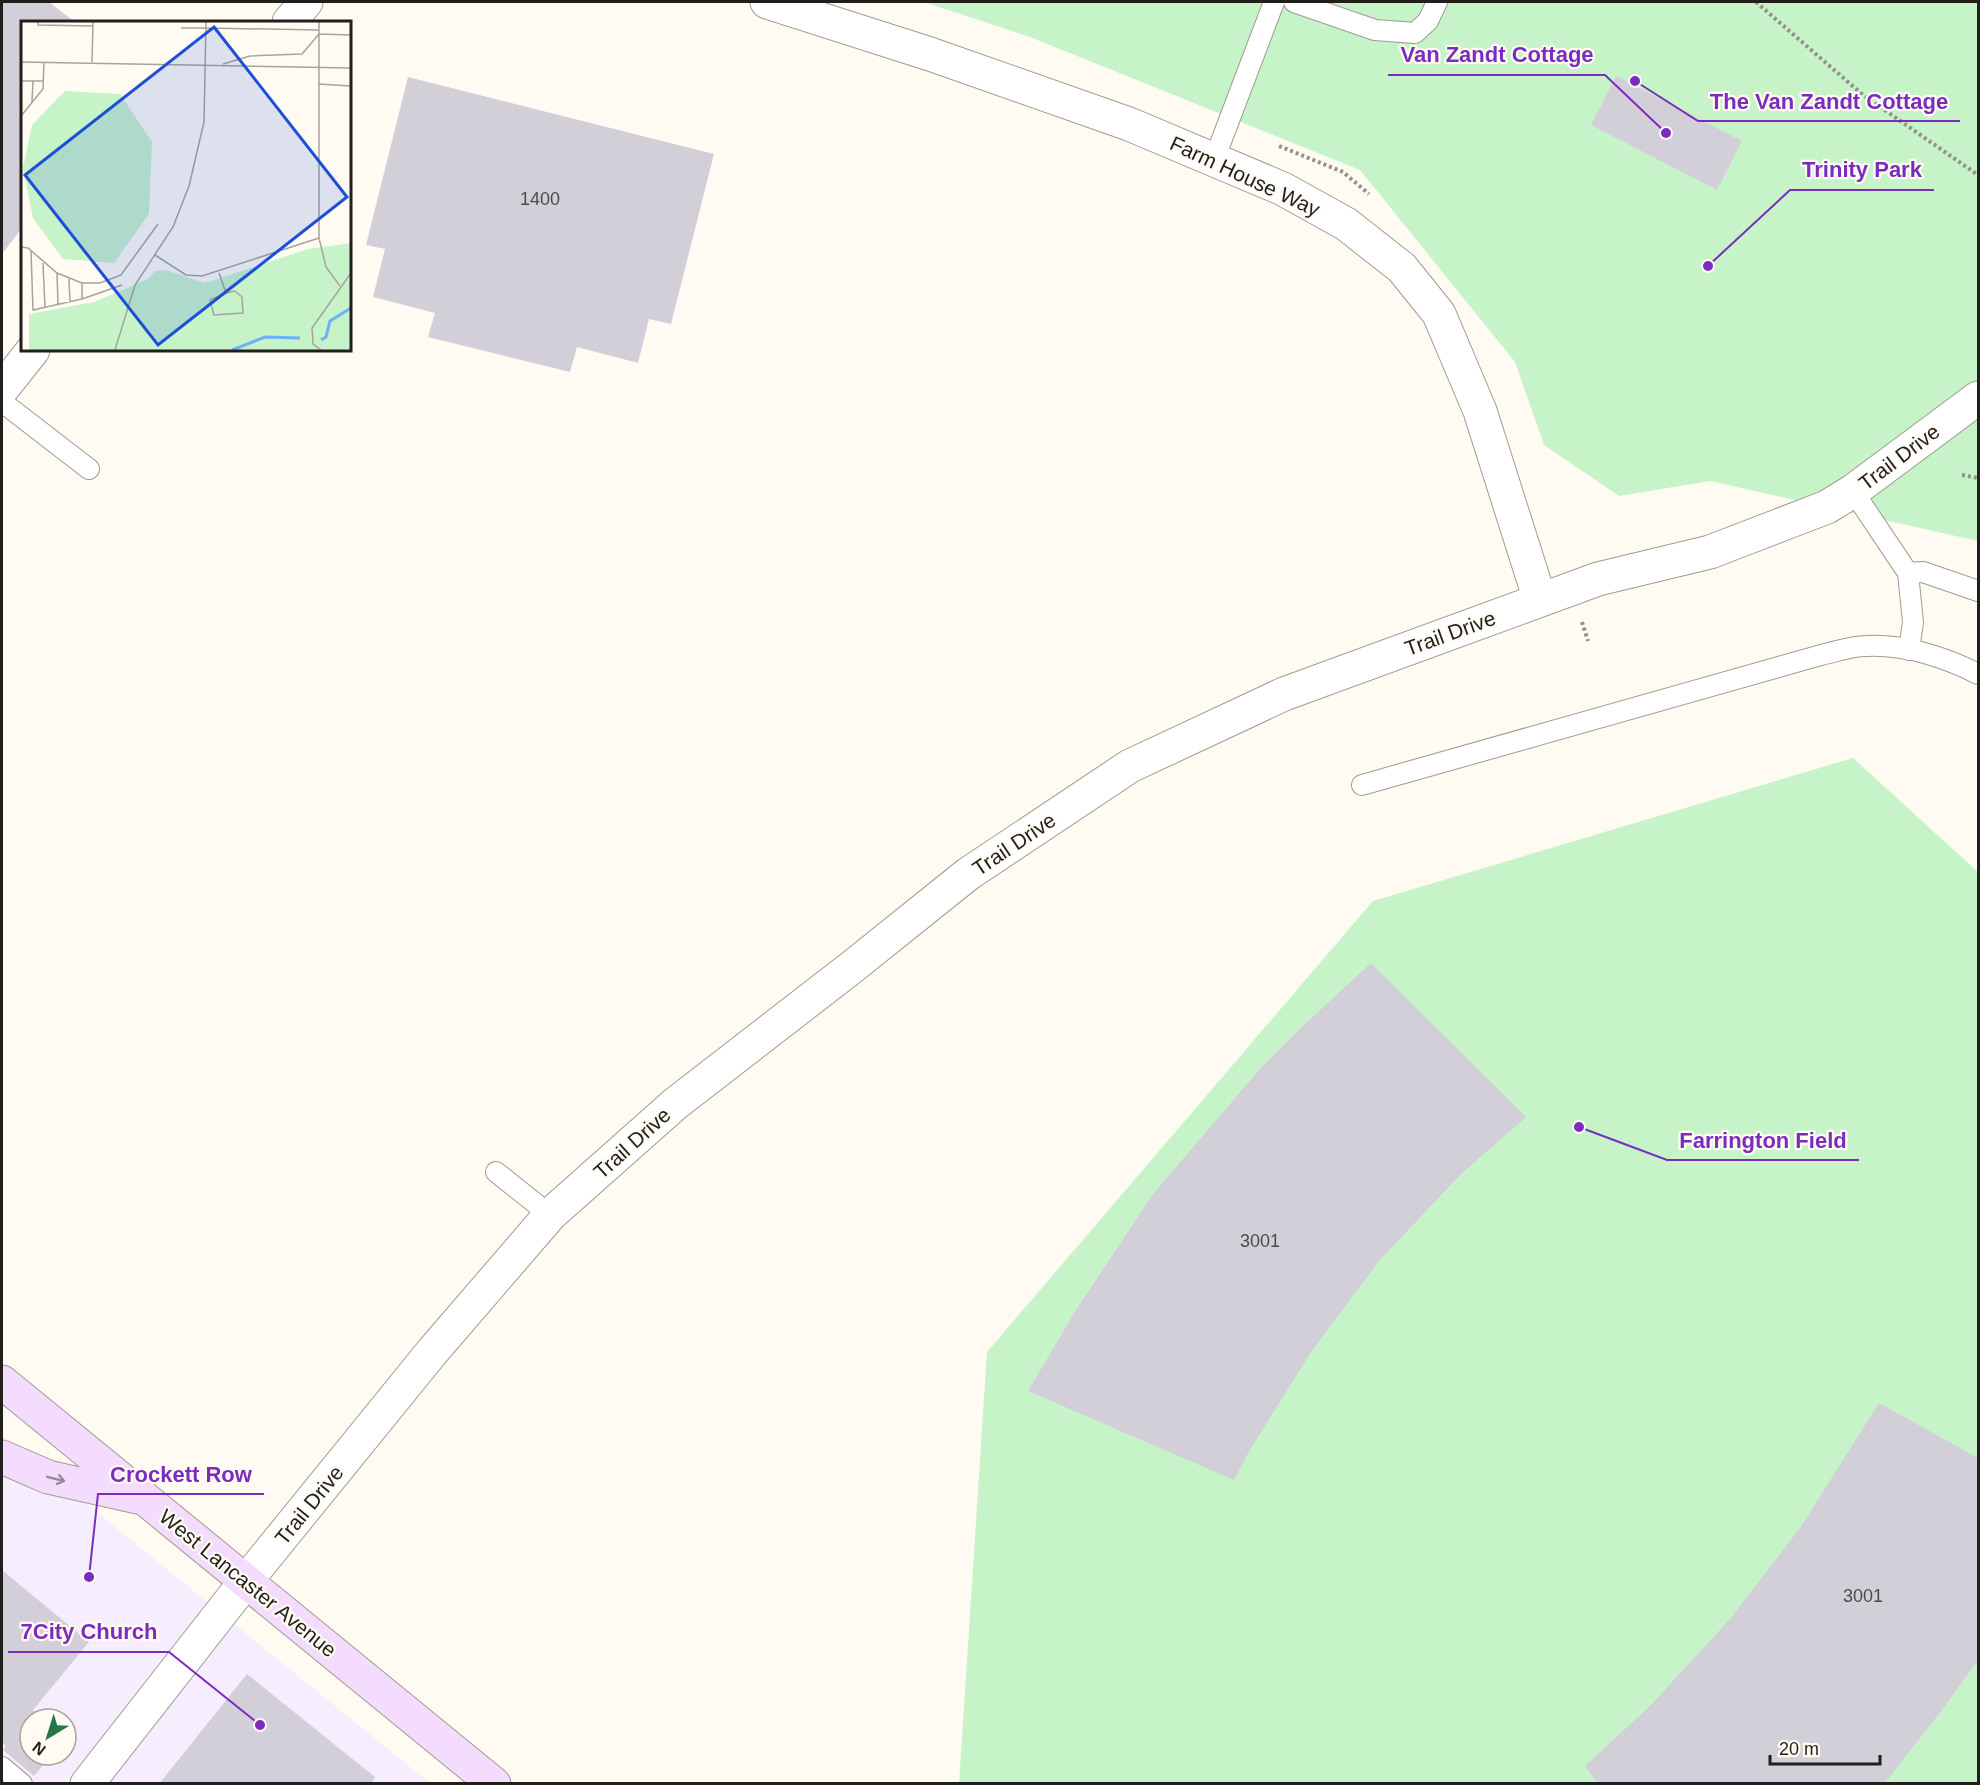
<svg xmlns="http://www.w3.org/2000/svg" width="1980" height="1785" viewBox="0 0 1980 1785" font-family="Arial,sans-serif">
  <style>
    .commercial { fill: #f6eeff; fill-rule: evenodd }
    .green { fill: #c7f3c9 }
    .building { fill: #d2cfd9 }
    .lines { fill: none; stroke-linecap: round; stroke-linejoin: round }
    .service-casing { stroke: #9f9b91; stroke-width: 22 }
    .minor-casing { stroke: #9f9b91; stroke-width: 35 }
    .tertiary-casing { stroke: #9f9b91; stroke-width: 35 }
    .secondary-casing { stroke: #9f9b91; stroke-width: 35 }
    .path { stroke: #94918b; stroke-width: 4; stroke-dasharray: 3 3; stroke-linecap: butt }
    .service { stroke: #fff; stroke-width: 20 }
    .minor { stroke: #fff; stroke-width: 33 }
    .tertiary { stroke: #fff; stroke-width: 33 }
    .secondary { stroke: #f3dcfe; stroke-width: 33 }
    .oneway { stroke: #948798 }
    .labels { text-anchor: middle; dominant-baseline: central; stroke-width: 4.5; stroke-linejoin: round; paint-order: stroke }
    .number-label { font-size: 18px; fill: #4c4b4a }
    .street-label { font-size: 21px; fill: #201f1b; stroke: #fffbf3 }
    .inset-river { fill: none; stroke: #6db2f6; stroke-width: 3 }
    .inset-road { fill: none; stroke: #a6a39d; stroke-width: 1.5 }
    .view { fill: #1d4ed8; fill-opacity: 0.15; stroke: #1d4ed8; stroke-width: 3 }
    .inset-edge { fill: none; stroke: #201f1b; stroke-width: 3 }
    .leader { fill: none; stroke: #7b2cbf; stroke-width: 2 }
    .callout-dot { fill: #7b2cbf; stroke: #fffbf3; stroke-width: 2 }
    .callout-label { font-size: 22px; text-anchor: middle; font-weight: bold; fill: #7b2cbf; stroke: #fffbf3; stroke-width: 4.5; stroke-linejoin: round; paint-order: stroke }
  </style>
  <rect width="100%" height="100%" fill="#fffbf3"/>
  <!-- commercial -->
  <path class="commercial" d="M 2,1435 L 430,1783 L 2,1783 ZM 30,1719 L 66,1719 L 66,1755 L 30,1755 Z"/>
  <!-- green -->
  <path class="green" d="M 924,2 L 1978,2 L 1978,541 L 1710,481 L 1619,496 L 1544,445 L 1515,362 L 1360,170 L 1030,37 Z
    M 1853,758 L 1978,872 L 1978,1783 L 959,1784 L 987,1352 L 1373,901 Z"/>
  <!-- building -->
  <path class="building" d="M 2,2 L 49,2 L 75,22 L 22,22 L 22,228 L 2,254 Z
    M 1616,76 L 1742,141 L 1717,190 L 1591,125 Z
    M 408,77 L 714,154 L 671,324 L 649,319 L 638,363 L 577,347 L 570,372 L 428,337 L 435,313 L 373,297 L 385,249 L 366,245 Z
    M 1371,963 L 1526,1117 L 1461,1174 L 1379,1261 L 1311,1352 L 1248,1453 L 1234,1480 L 1028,1391 L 1076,1310 L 1153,1194 L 1259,1070 L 1305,1024 Z
    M 1879,1403 L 1978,1458 L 1978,1660 L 1942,1710 L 1884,1784 L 1598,1784 L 1585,1766 L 1650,1706 L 1730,1619 L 1800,1528 Z
    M 2,1570 L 89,1642 L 33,1710 L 43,1719 L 30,1719 L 30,1755 L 51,1755 L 34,1776 L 3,1750 L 6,1746 L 2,1742 Z
    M 247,1674 L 375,1777 L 371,1784 L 159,1784 Z"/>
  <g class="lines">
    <defs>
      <path id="service" d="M 1294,2 L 1375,30 L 1415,33 L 1428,21 L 1437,2
        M 1214,160 L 1274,2
        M 2,402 L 89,469
        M 1853,491 L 1908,573 L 1913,622 L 1909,650
        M 1908,573 L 1923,572 L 1978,591
        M 1362,785 L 1821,655 C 1835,652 1851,646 1866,646 C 1904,644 1945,657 1978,674
        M 496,1172 L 550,1215
        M 2,1767 L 22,1784"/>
      <path id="minor" d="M 767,2 L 930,54 L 1129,124 L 1283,189 L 1346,224 L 1402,268 L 1439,314 L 1480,411 L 1540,600
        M 289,22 L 306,2
        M 2,389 L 33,350
        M 87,1784 L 246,1581"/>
      <path id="tertiary" d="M 246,1581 L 432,1352 L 550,1215 L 675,1104 L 852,967 L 968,874 L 1130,766 L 1284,694 L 1598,579 L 1710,552 L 1827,507 L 1853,491 L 1978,398"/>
      <path id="secondary" d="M 2,1382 L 494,1784
        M 2,1457 L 48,1477 L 137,1497"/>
    </defs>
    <!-- service casing -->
    <use href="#service" class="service-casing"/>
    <!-- minor casing -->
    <use href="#minor" class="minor-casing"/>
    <!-- tertiary casing -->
    <use href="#tertiary" class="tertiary-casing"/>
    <!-- secondary casing -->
    <use href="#secondary" class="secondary-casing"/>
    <!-- path -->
    <path class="path" d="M 1756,2 L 1863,95 L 1978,175
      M 1279,146 L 1343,172 L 1369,194
      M 1962,475 L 1978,478
      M 1582,622 L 1588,641"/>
    <!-- service -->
    <use href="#service" class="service"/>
    <!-- minor -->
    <use href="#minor" class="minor"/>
    <!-- tertiary -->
    <use href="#tertiary" class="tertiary"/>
    <!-- secondary -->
    <use href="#secondary" class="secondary"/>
  </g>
  <!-- one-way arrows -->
  <defs><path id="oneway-shaft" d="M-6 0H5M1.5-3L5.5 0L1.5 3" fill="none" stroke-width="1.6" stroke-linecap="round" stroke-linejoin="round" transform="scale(1.5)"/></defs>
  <use class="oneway" href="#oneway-shaft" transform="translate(56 1479) rotate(14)"/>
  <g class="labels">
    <!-- number labels -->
    <g class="number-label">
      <text x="540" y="199">1400</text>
      <text x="1260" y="1241">3001</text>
      <text x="1863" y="1596">3001</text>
    </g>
    <!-- street labels -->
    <g class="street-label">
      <text transform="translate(1245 176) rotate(25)">Farm House Way</text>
      <text transform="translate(1899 457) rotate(-37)">Trail Drive</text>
      <text transform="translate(1450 633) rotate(-20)">Trail Drive</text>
      <text transform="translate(1014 844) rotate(-34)">Trail Drive</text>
      <text transform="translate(632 1143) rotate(-42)">Trail Drive</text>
      <text transform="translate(309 1505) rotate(-51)">Trail Drive</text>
      <text transform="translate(248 1583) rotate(39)">West Lancaster Avenue</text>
    </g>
  </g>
  <!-- overview -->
  <g transform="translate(21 21)">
    <rect width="330" height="330" fill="#fffbf3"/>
    <path d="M 44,70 L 99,73 L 131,121 L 128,193 L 93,242 L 42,238 L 12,197 L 2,147 L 11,104 ZM 330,222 L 330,329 L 8,329 L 8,293 L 73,281 L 127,258 L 134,250 L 145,249 L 184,262 L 287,228 Z" fill="#c7f3c9"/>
    <path class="inset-river" d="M 300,319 L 305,316 L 309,300 L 330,287M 211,329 L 244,316 L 279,317"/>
    <path class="inset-road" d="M 17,1 L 17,4 L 72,5M 298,1 L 298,217 L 305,246 L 319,265M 160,7 L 185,7M 185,7 L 298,9M 298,13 L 330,14M 0,41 L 330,47M 71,41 L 72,1M 202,43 L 229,35 L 281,33 L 298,13M 0,60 L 23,60M 297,63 L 330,65M 11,81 L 12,60M 0,95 L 22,68 L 23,41M 0,226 L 7,227 L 36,252 L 61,262 L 61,278 L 12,289 L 10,230M 134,234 L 165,254 L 181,255 L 298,217M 22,242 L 24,287M 36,252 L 37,284M 198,252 L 205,272 L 214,270 L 221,276 L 222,292 L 193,294 L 189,279 L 205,272M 48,258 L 49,281M 61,262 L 79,262 L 100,254 L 137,203M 61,278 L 101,264M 94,329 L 114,264 L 152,206 L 168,165 L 183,101 L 185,1M 300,329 L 292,323 L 291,307 L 330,252"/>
    <path class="view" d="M 193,6 L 326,176 L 137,324 L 4,154 Z"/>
    <rect width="330" height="330" class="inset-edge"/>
  </g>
  <!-- callouts -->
  <path class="leader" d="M1666 133L1605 75H1388M1635 81L1698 121H1960M1708 266L1790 190H1934M1579 1127L1667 1160H1859M89 1577L98 1494H264M260 1725L169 1652H8"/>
  <g class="callout-dot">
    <circle cx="1666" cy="133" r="6"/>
    <circle cx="1635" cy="81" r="6"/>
    <circle cx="1708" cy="266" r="6"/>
    <circle cx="1579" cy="1127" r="6"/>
    <circle cx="89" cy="1577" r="6"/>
    <circle cx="260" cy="1725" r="6"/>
  </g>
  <g class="callout-label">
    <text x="1497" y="62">Van Zandt Cottage</text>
    <text x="1829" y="109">The Van Zandt Cottage</text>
    <text x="1862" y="177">Trinity Park</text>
    <text x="1763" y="1148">Farrington Field</text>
    <text x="181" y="1482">Crockett Row</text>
    <text x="89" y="1639">7City Church</text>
  </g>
  <!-- border -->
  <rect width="1980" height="1785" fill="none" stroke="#201f1b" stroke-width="6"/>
  <!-- north arrow -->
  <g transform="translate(48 1737) rotate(218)"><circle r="28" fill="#fffbf3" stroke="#a6a39d" stroke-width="1.5"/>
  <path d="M0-4.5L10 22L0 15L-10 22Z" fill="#237749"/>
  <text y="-9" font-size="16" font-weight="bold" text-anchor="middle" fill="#201f1b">N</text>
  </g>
  <!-- scale -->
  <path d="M1770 1755v9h110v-9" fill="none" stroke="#201f1b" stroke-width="3"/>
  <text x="1779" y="1755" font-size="18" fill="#201f1b" stroke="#fffbf3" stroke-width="4.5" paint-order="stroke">20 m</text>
</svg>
